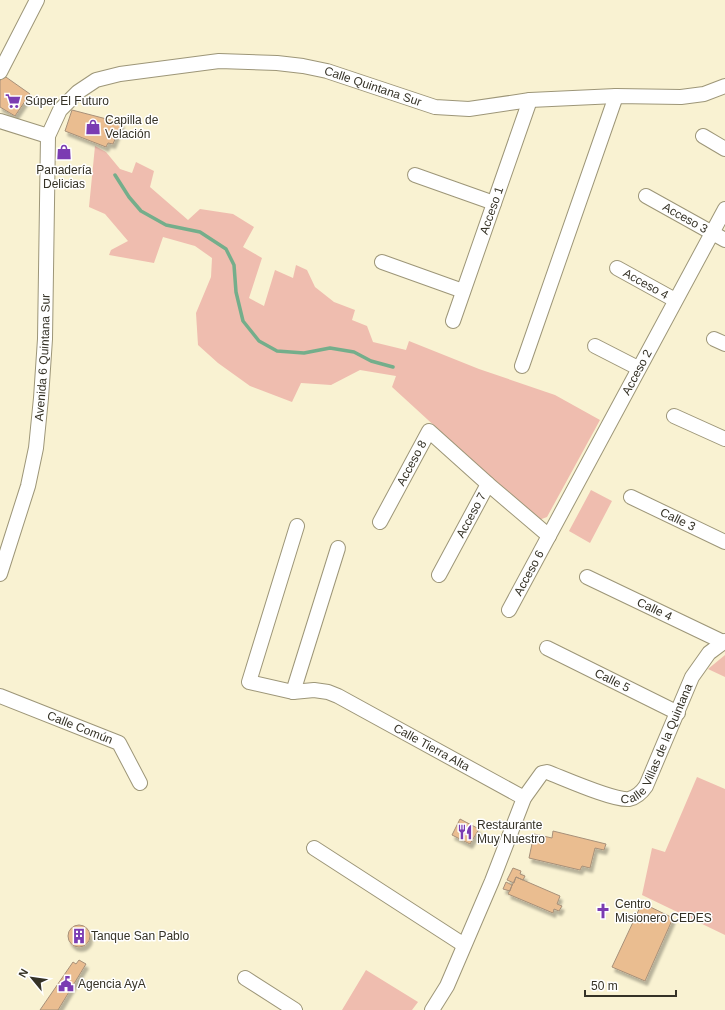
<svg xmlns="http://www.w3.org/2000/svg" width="725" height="1010" viewBox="0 0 725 1010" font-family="Arial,sans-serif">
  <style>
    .green { fill: #efbdaf }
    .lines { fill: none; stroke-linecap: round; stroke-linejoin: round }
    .stream { stroke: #74ae8b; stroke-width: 3.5 }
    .building { fill: #eabd90; stroke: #a79079; filter: url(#shadow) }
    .street-casing { stroke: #9d9678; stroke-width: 16 }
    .street { stroke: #fff; stroke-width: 14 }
    .labels { text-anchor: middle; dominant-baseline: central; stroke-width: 3; stroke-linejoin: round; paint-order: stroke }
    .street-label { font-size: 12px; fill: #353226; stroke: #fff }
    .poi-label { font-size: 12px; fill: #353226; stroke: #fff; text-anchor: start }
  </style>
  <defs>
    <filter id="shadow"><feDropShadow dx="2.5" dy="4.5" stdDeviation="1" flood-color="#0004"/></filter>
  </defs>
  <rect width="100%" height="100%" fill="#f9f2d2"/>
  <!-- green -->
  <path class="green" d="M 95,146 L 106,152 L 120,169 L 132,173 L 136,162 L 154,171 L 150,187 L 188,220 L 200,209 L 233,214 L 254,227 L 243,247 L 262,258 L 249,298 L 264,306 L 275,270 L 293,278 L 296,265 L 307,270 L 315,287 L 334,302 L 355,310 L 352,320 L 367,326 L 373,342 L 406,350 L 409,341 L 479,369 L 555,395 L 600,420 L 547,517 L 539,520 L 535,518 L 392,387 L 396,376 L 360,370 L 331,385 L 301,383 L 292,402 L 250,386 L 218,363 L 198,345 L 196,313 L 211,277 L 212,258 L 195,246 L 163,237 L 154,263 L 109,255 L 111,250 L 128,241 L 105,214 L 89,207 Z
    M 591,490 L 612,501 L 590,543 L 569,531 Z
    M 725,655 L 725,677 L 708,669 Z
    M 697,777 L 725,789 L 725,935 L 642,895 L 652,848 L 665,852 Z
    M 366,970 L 418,1002 L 412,1010 L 342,1010 Z"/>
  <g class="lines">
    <!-- stream -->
    <path class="stream" d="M 115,175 L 129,197 L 141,211 L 166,225 L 200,232 L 226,249 L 234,265 L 236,292 L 243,321 L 259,341 L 277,351 L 304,353 L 330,348 L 354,352 L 371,361 L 393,367"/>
  </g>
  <!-- building -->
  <path class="building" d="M 3,75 L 30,94 L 15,116 L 0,107 L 0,81 Z
    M 72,110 L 122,123 L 113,144 L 108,143 L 106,147 L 65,131 Z
    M 460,819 L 479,829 L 470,844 L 452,835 Z
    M 553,831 L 606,844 L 604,850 L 595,848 L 590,868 L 582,866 L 580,870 L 529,858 L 534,834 L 552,838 Z
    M 513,868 L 521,871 L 520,874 L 525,876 L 523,880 L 516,877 L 514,883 L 507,880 Z
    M 516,877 L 560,896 L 557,904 L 562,906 L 559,911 L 554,909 L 553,913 L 508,894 Z
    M 506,882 L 512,885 L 510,891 L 503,889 Z
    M 642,903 L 673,918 L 645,981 L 612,967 Z
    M68 936a11 11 0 1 1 22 0a11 11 0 1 1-22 0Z
    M 79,960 L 86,964 L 58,1010 L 40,1010 L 73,962 L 76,964 Z"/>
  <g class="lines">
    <defs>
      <g id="street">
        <path d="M 0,72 L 37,0"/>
        <path d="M 0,121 L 48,136"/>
        <path d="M 703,136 L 725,149"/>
        <path d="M 415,175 L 494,203"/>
        <path id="s1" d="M 646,196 L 725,240"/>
        <path d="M 382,262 L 463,291"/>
        <path id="s2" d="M 617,268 L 675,300"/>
        <path id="s3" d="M 453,321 L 530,100"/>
        <path d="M 714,339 L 725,344"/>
        <path d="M 595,346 L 638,368"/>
        <path d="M 522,366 L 616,96"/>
        <path d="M 674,416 L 725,439"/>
        <path id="s4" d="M 631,497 L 725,542"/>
        <path id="s5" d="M 380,522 L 429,431 L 488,484"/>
        <path id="s6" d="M 297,526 L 249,682 L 293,692 L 314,690 L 328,692 L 338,696 L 524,798"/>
        <path id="s7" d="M 0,574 L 28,486 L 36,448 L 41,398 L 45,339 L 48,136 L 60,110 L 78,92 L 96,80 L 120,74 L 219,61 L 277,63 L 303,66 L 327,71 L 435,107 L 469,109 L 530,100 L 616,96 L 681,97 L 704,94 L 725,86"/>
        <path id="s8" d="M 439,575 L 488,484 L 549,536"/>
        <path id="s9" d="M 587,577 L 723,642"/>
        <path id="s10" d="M 509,610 L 725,209"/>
        <path id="s11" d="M 547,648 L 678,713"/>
        <path d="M 293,692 L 338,548"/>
        <path id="s12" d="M 0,696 L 119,743 L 140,783"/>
        <path d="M 314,848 L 464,945"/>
        <path d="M 245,978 L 295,1010"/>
        <path id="s13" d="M 432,1010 L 447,986 L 492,881 L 524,798 L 542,773 L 547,772 C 563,778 614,801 629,799 C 637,797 642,792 646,786 L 692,677 L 709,653 L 725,641"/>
      </g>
    </defs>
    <!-- street casing -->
    <use href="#street" class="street-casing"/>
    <!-- street -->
    <use href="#street" class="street"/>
  </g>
  <!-- icons -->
  <defs>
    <symbol id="supermarket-bare" viewBox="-9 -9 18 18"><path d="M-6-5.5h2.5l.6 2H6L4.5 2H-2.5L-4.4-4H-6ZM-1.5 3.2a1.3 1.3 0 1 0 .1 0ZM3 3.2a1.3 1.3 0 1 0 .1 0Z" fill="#7b3cb2" stroke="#fff" stroke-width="2.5" paint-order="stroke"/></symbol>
    <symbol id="shop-bare" viewBox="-9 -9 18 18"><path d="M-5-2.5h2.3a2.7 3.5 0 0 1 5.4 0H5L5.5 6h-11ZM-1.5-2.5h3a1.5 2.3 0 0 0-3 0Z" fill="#7b3cb2" stroke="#fff" stroke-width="2.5" paint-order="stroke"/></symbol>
    <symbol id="restaurant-bare" viewBox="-9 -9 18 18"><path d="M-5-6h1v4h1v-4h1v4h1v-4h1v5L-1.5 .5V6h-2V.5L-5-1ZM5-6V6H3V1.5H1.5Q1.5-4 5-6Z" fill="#7b3cb2" stroke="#fff" stroke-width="2.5" paint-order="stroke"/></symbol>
    <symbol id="church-bare" viewBox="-9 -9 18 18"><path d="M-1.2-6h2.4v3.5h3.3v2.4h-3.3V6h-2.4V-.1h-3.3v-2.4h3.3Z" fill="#7b3cb2" stroke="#fff" stroke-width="2.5" paint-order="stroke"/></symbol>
    <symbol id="building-bare" viewBox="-9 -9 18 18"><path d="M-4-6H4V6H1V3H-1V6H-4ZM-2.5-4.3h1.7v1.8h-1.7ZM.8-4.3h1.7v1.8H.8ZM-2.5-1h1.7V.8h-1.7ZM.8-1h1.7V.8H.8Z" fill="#7b3cb2" stroke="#fff" stroke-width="2.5" paint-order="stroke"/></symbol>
    <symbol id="civic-bare" viewBox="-9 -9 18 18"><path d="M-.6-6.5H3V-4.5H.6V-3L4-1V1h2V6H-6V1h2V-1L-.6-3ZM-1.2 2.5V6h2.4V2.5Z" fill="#7b3cb2" stroke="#fff" stroke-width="2.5" paint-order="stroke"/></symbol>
  </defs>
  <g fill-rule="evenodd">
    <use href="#supermarket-bare" x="2" y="90" width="22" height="22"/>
    <use href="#shop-bare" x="82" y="116" width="22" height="22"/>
    <use href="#shop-bare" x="53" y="141" width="22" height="22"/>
    <use href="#restaurant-bare" x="454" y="821" width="22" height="22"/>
    <use href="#church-bare" x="592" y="900" width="22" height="22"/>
    <use href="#building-bare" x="68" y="925" width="22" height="22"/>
    <use href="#civic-bare" x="55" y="973" width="22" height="22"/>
  </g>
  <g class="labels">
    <!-- street labels -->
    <g class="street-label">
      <text stroke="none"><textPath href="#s7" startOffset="801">Calle Quintana Sur</textPath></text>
      <text stroke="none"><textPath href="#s3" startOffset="117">Acceso 1</textPath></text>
      <text stroke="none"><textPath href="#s1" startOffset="45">Acceso 3</textPath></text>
      <text stroke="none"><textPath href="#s2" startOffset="33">Acceso 4</textPath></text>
      <text stroke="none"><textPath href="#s7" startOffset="222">Avenida 6 Quintana Sur</textPath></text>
      <text stroke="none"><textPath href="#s10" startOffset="270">Acceso 2</textPath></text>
      <text stroke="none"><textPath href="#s5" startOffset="67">Acceso 8</textPath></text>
      <text stroke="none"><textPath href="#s8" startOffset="68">Acceso 7</textPath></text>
      <text stroke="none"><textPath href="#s4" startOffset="52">Calle 3</textPath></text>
      <text stroke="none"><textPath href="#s10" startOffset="42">Acceso 6</textPath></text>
      <text stroke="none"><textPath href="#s9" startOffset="75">Calle 4</textPath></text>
      <text stroke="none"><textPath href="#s11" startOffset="73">Calle 5</textPath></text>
      <text stroke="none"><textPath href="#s12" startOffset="86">Calle Común</textPath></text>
      <text stroke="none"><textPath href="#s13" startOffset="416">Calle Villas de la Quintana</textPath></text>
      <text stroke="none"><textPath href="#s6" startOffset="361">Calle Tierra Alta</textPath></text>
    </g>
    <!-- poi labels -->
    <g class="poi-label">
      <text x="25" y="101">Súper El Futuro</text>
      <text x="105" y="120">Capilla de<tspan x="105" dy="14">Velación</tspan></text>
      <text x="64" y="170" text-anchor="middle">Panadería<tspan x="64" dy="14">Delicias</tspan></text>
      <text x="477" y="825">Restaurante<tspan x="477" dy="14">Muy Nuestro</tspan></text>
      <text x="615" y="904">Centro<tspan x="615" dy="14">Misionero CEDES</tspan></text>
      <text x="91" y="936">Tanque San Pablo</text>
      <text x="78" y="984">Agencia AyA</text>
    </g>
  </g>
  <!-- north arrow -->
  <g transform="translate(32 978) rotate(299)" stroke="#ffffff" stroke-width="3" paint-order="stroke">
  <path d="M0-3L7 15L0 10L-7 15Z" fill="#353226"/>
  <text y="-6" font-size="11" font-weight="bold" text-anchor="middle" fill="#353226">N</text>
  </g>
  <!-- scale -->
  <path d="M585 990v6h91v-6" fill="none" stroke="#353226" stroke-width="2"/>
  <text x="591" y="990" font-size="12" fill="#353226" stroke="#ffffff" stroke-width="3" paint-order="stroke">50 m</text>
</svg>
